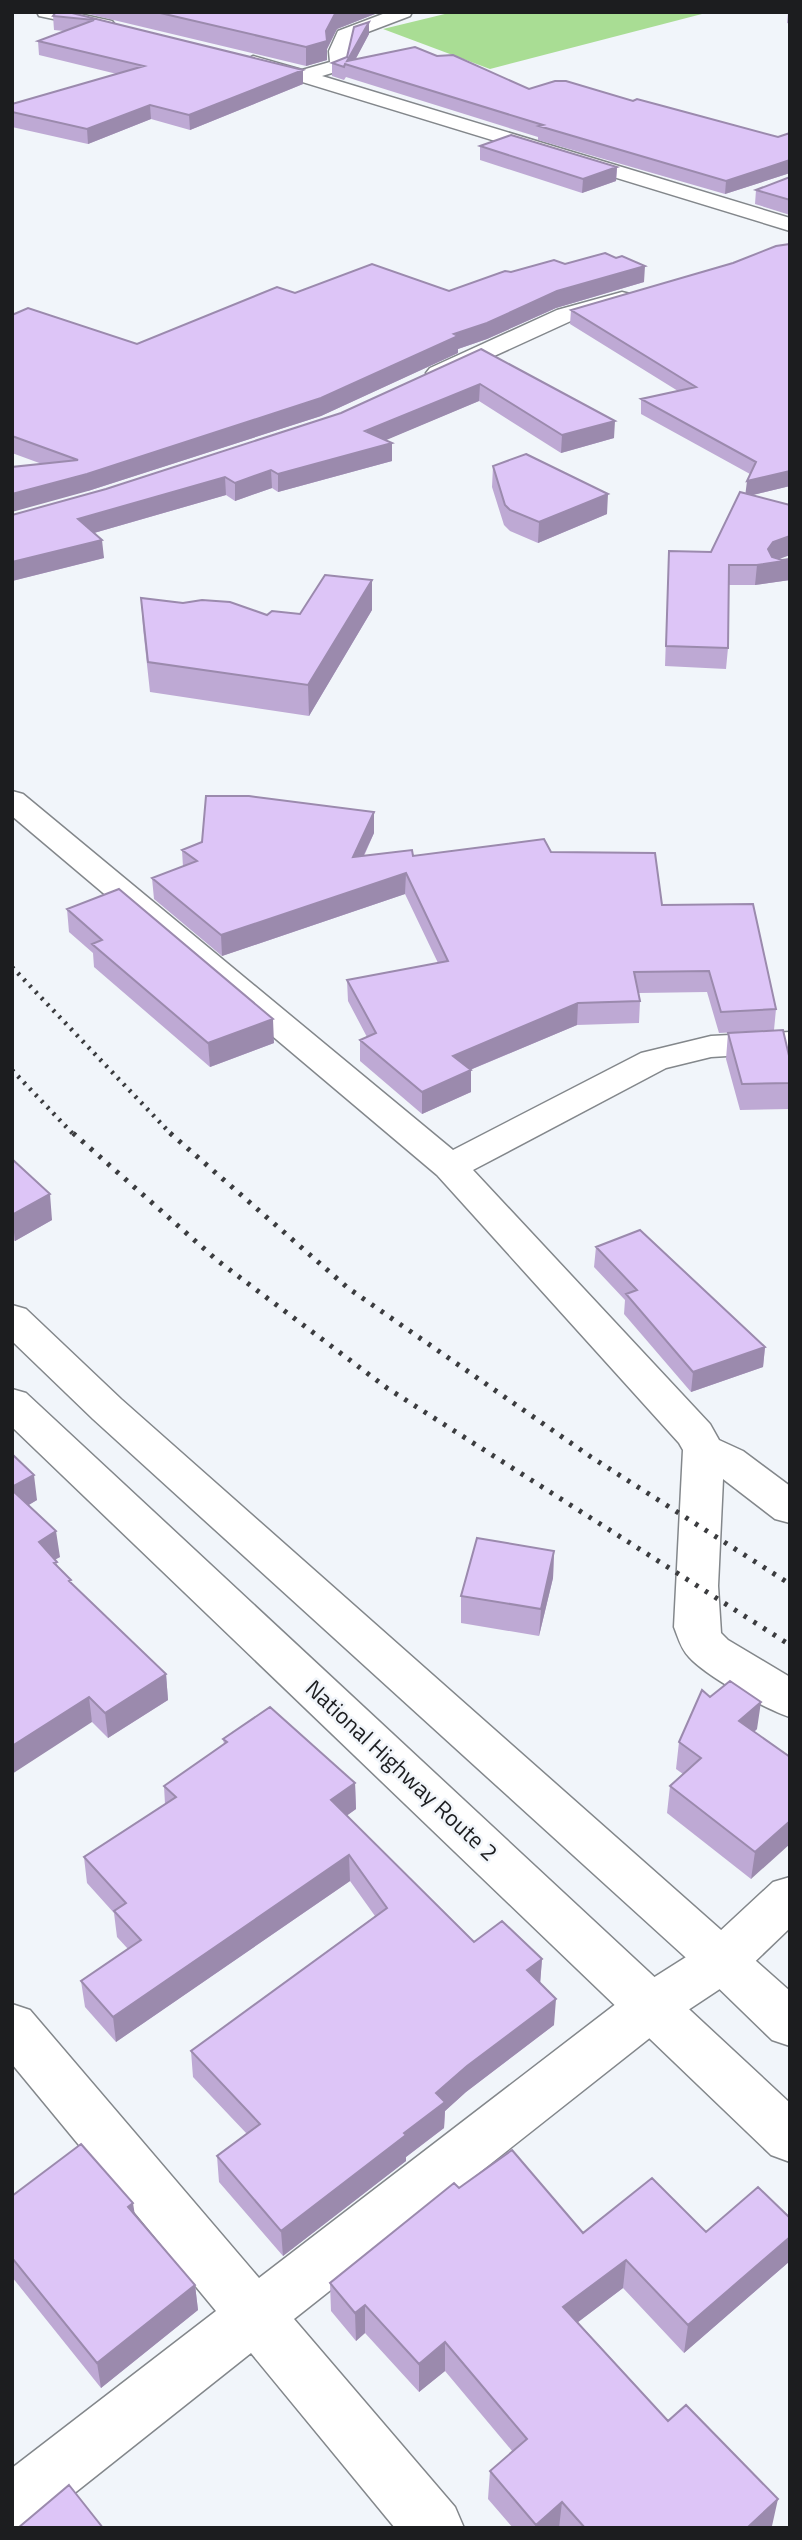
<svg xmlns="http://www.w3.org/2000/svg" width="802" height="2540" viewBox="0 0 802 2540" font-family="'Titillium Web',sans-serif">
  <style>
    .green { fill: #a9dd94 }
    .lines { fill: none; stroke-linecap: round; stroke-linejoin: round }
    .minor-casing { stroke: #83878b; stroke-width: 3 }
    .highway-casing { stroke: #83878b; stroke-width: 3 }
    .minor { fill: #fff; fill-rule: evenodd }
    .highway { fill: #fff; fill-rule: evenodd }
    .rail-far1 { stroke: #3b3c3f; stroke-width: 4.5; stroke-dasharray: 2.5 6; stroke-linecap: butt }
    .rail { stroke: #3b3c3f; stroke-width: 5; stroke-dasharray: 3.5 8; stroke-linecap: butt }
    .wall { fill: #bea9d4 }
    .shaded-wall { fill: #9b8aad }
    .building { fill: #ddc5f7; stroke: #9b8aad; stroke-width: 2 }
    .labels { text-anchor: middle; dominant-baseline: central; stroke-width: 5; stroke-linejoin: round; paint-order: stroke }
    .near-street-label { font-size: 23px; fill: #1c1d1f; stroke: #f1f5fa }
  </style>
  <rect width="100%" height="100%" fill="#f1f5fa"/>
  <!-- green -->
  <path class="green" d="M 453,12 L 696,12 L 702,14 L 490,69 L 383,29 Z"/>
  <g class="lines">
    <defs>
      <path id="minor" d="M 37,12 L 70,12 L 112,21 L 115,25 L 106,30 L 39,16 Z
        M 388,12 L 412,12 L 410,16 L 352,38 L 345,69 L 322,76 L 790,218 L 790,231 L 247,65 L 244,61 L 253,56 L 302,70 L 330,62 L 329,51 L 338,31 Z
        M 622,292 L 630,294 L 633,299 L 630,304 L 573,320 L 446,378 L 430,378 L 426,373 L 430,368 L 557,310 Z
        M 12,791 L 23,794 L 453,1150 L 641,1053 L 711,1036 L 790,1032 L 790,1052 L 711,1057 L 666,1068 L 473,1170 L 710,1424 L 719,1440 L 743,1451 L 790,1486 L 790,1523 L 775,1519 L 723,1479 L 718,1586 L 721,1633 L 728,1640 L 790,1677 L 790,1717 C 765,1709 706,1676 689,1657 C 681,1649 678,1637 674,1627 L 683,1450 L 679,1443 L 437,1175 L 12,816 Z
        M 790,1877 L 790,1928 L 741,1975 L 670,2022 L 294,2319 L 455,2507 L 464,2528 L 395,2528 L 251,2353 L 33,2526 L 12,2528 L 12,2468 L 216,2311 L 12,2064 L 12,2004 L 30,2010 L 259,2278 L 634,1990 L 705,1945 L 773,1882 Z"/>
      <path id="highway" d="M 12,1305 L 26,1309 L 121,1399 L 790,1991 L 790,2046 L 772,2040 L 705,1975 L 93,1419 L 12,1341 Z
        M 12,1389 L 26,1393 L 790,2103 L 790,2162 L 771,2155 L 12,1427 Z"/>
    </defs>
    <!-- minor casing -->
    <use href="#minor" class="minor-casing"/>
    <!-- highway casing -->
    <use href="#highway" class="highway-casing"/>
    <!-- minor -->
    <use href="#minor" class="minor"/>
    <!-- highway -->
    <use href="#highway" class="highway"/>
    <!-- rail-far1 -->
    <path class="rail-far1" d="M 12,967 L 172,1135
      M 12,1070 L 74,1135"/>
    <!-- rail -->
    <path class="rail" d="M 73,1133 L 218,1261 L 387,1388 L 790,1645
      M 170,1133 L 348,1288 L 591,1457 L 790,1584"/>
  </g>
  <!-- wall -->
  <path class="wall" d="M 68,12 L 303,84 L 190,130 L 151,119 L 88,144 L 12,127 L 12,104 L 117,74 L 39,55 L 38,41 L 64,31 L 54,30 L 53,16 Z
    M 80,12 L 380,12 L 337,29 L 327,49 L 327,60 L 306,66 Z
    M 788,12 L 790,12 L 790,24 L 787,23 Z
    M 369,22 L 369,34 L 355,60 L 437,56 L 529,89 L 633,101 L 778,137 L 790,133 L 790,173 L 725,194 L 538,140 L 538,137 L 346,77 L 344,80 L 332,76 L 332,63 L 347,57 Z
    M 480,146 L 617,167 L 616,181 L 582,193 L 480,160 Z
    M 790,177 L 790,215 L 755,204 L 756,190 Z
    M 790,244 L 790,486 L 752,495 L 790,505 L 790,555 L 778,559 L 782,560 L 790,559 L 790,580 L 755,585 L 729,585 L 728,648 L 726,669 L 665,666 L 669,551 L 711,552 L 746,493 L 750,474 L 641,414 L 641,399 L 678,391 L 570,324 L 571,310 L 733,263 Z
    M 565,264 L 644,282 L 556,308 L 487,339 L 458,349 L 458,353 L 321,416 L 88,491 L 42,464 L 12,453 L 12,315 L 137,344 L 295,293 L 449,291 L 511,272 Z
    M 481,349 L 614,438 L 561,453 L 479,401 L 385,440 L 392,461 L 278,492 L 272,488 L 235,501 L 226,495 L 94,533 L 104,558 L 12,581 L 12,515 L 106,489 L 341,413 Z
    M 493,466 L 607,514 L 538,543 L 510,531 L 504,525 L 492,487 Z
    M 141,598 L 267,615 L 372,610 L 309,716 L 150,692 L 143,628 Z
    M 374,812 L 374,833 L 364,856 L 413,856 L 551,852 L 662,905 L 776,1009 L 774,1030 L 719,1033 L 707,992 L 639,993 L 640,1001 L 639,1023 L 577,1025 L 470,1070 L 471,1092 L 422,1114 L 360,1061 L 360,1040 L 367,1037 L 348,1001 L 347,980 L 438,963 L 405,894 L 222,956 L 154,899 L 152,878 L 183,867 L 182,850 Z
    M 67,909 L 274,1043 L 210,1067 L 94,967 L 93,953 L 69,932 Z
    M 728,1033 L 790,1060 L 790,1109 L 740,1110 L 726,1059 Z
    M 12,1159 L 52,1220 L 15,1241 L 12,1239 Z
    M 596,1247 L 765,1347 L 763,1367 L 691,1392 L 624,1314 L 625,1300 L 594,1267 Z
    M 12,1454 L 37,1500 L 28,1505 L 60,1557 L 55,1559 L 58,1567 L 72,1584 L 166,1674 L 168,1700 L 108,1738 L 92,1722 Z
    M 554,1551 L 553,1578 L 539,1636 L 461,1623 L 461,1596 Z
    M 757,1729 L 754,1732 L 790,1757 L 751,1879 L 667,1813 L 670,1786 L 683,1774 L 676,1769 L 679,1742 Z
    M 223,1739 L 355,1783 L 356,1809 L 346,1816 L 474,1942 L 542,1959 L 540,1983 L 554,2025 L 466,2092 L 445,2111 L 444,2128 L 406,2157 L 406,2161 L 283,2256 L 219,2182 L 217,2156 L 247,2134 L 193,2077 L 191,2051 L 375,1916 L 350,1881 L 116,2042 L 85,2007 L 81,1981 L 128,1949 L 117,1937 L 114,1913 L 87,1883 L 84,1857 L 165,1804 L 164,1786 L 224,1744 Z
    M 459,2188 L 583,2233 L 706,2232 L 790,2218 L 790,2261 L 684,2353 L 623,2288 L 578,2322 L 668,2421 L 772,2526 L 770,2528 L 513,2528 L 488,2499 L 490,2471 L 513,2452 L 445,2371 L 419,2392 L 365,2333 L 356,2341 L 331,2311 L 330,2283 Z
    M 12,2196 L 135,2215 L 195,2285 L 198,2310 L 101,2388 L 12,2277 Z"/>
  <!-- shaded-wall -->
  <path class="shaded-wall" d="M 336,12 L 380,12 L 337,29 L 327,49 L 327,60 L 306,66 L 306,47 Z
    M 369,22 L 369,34 L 352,66 L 347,61 Z
    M 303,70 L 303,84 L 190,130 L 189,115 Z
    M 150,105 L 151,119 L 88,144 L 87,129 Z
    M 790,160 L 790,173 L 725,194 L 726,181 Z
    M 617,167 L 616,181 L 582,193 L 583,179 Z
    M 645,266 L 644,282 L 556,308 L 487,339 L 458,349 L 458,353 L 321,416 L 88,491 L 12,512 L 12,494 L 454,334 L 557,291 Z
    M 480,384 L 479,401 L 365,449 L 365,431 Z
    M 615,421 L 614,438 L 561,453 L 562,435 Z
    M 392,443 L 392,461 L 278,492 L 278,474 Z
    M 271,470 L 272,488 L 235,501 L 235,483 Z
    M 790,471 L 790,486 L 745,497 L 747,481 Z
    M 225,477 L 226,495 L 80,537 L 78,519 Z
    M 608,494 L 607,514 L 538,543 L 539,522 Z
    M 790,536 L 790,555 L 771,562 L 790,560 L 790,580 L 755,585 L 757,565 L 768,549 L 773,542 Z
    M 102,540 L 104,558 L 12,581 L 12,562 Z
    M 372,580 L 372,610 L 309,716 L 308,685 Z
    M 374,812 L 374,833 L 353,878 L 353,857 Z
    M 406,873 L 405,894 L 222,956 L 221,935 Z
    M 578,1003 L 577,1025 L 453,1077 L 453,1056 Z
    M 273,1019 L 274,1043 L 210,1067 L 208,1043 Z
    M 471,1070 L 471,1092 L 422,1114 L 422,1092 Z
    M 50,1194 L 52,1220 L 15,1241 L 12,1215 Z
    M 765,1347 L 763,1367 L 691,1392 L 693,1372 Z
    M 34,1475 L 37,1500 L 14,1514 L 12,1501 L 12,1487 Z
    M 56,1531 L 60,1557 L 42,1567 L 39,1542 Z
    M 554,1551 L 553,1578 L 539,1636 L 541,1609 Z
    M 166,1674 L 168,1700 L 108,1738 L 105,1713 Z
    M 89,1697 L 92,1722 L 12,1774 L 12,1746 Z
    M 761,1702 L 757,1729 L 735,1748 L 739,1721 Z
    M 355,1783 L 356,1809 L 331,1827 L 331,1800 Z
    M 790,1821 L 790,1844 L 751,1879 L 755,1852 Z
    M 349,1855 L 350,1881 L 116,2042 L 113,2017 Z
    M 542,1959 L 540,1985 L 527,1970 Z
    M 556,1999 L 554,2025 L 466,2092 L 445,2111 L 444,2128 L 406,2157 L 406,2161 L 283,2256 L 281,2231 L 404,2133 L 436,2093 L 467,2066 Z
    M 133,2203 L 137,2228 L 128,2207 Z
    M 790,2237 L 790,2261 L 684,2353 L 688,2325 Z
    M 626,2260 L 623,2288 L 561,2335 L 563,2307 Z
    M 195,2285 L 198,2310 L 101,2388 L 97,2363 Z
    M 365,2305 L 365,2333 L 356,2341 L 355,2313 Z
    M 445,2342 L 445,2371 L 419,2392 L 419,2364 Z
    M 778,2499 L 772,2526 L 770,2528 L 747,2528 Z
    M 562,2502 L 559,2528 L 535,2528 L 536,2525 Z"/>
  <!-- building -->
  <path class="building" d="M 56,12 L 68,12 L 303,70 L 189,115 L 150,105 L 87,129 L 12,112 L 12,104 L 144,66 L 38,41 L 94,20 L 53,16 Z
    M 156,12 L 336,12 L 326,31 L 327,41 L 306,47 Z
    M 369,22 L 347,61 L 415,47 L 437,56 L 453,55 L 529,89 L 555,81 L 566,81 L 633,101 L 637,99 L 663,106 L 778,137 L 790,133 L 790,160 L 726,181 L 539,126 L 543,125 L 345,64 L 344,67 L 332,63 L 347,57 L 354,27 Z
    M 511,135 L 617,167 L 583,179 L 480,146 Z
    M 790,177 L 790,200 L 756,190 Z
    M 790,244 L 790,471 L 747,481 L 756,462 L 641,399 L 696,387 L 571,310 L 733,263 L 776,246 Z
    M 605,253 L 616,258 L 622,256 L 645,266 L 557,291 L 487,323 L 454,334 L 458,336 L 321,398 L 87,474 L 12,494 L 12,467 L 78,460 L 12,436 L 12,315 L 28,308 L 137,344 L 277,287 L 295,293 L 372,264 L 449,291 L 505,271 L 511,272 L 554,260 L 565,264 Z
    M 481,349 L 615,421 L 562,435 L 480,384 L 365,431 L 392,443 L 278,474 L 271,470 L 235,483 L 225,477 L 78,519 L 102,540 L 12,562 L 12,515 L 106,489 L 341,413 Z
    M 526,454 L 608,494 L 539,522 L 510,510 L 505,505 L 493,466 Z
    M 740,492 L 790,505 L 790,536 L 773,542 L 768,549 L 772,557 L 782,560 L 790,559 L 790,560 L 757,565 L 729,565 L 728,648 L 666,646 L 669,551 L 711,552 Z
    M 325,575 L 372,580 L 308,685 L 148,662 L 141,598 L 183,603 L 202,600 L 230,602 L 267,615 L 272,611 L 300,614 Z
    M 206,796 L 249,796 L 374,812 L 353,857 L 412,850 L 413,856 L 544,839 L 551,852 L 655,853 L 662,905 L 753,904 L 776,1009 L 721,1012 L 709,971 L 634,972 L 640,1001 L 578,1003 L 453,1056 L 471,1070 L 422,1092 L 360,1040 L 376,1033 L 347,980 L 448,961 L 406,873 L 221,935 L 152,878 L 197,861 L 182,850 L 202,842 Z
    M 119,889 L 273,1019 L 208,1043 L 92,944 L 102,940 L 67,909 Z
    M 783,1030 L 790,1060 L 790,1083 L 742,1084 L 728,1033 Z
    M 12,1159 L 50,1194 L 12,1215 Z
    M 640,1230 L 765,1347 L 693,1372 L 626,1294 L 637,1290 L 596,1247 Z
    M 12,1454 L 34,1475 L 12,1487 Z
    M 12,1490 L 56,1531 L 39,1542 L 57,1562 L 54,1563 L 71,1580 L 69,1581 L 166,1674 L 105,1713 L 89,1697 L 12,1746 Z
    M 477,1538 L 554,1551 L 541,1609 L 461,1596 Z
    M 730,1681 L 761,1702 L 739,1721 L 790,1757 L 790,1821 L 755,1852 L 670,1786 L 701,1758 L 679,1742 L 702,1690 L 710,1697 Z
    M 270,1707 L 355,1783 L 331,1800 L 474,1942 L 502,1921 L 542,1959 L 527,1970 L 556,1999 L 467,2066 L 436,2093 L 445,2102 L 404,2133 L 406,2135 L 281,2231 L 217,2156 L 260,2124 L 191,2051 L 387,1908 L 349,1855 L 113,2017 L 81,1981 L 141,1940 L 114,1911 L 126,1903 L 84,1857 L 176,1797 L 164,1786 L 227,1742 L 223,1739 Z
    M 81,2144 L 133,2203 L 128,2207 L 195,2285 L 97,2363 L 12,2258 L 12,2196 Z
    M 512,2150 L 583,2233 L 652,2178 L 706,2232 L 758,2187 L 790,2218 L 790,2237 L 688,2325 L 626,2260 L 563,2307 L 668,2421 L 686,2405 L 778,2499 L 747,2528 L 585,2528 L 562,2502 L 536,2525 L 490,2471 L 527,2439 L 445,2342 L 419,2364 L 365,2305 L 355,2313 L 330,2283 L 454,2183 L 459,2188 Z
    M 69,2485 L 103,2528 L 18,2528 Z"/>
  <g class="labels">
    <!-- near-street labels -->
    <g class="near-street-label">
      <text transform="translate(402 1770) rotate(43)">National Highway Route 2</text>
    </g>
  </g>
  <!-- border -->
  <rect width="802" height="2540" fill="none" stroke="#1c1d1f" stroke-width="28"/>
</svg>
